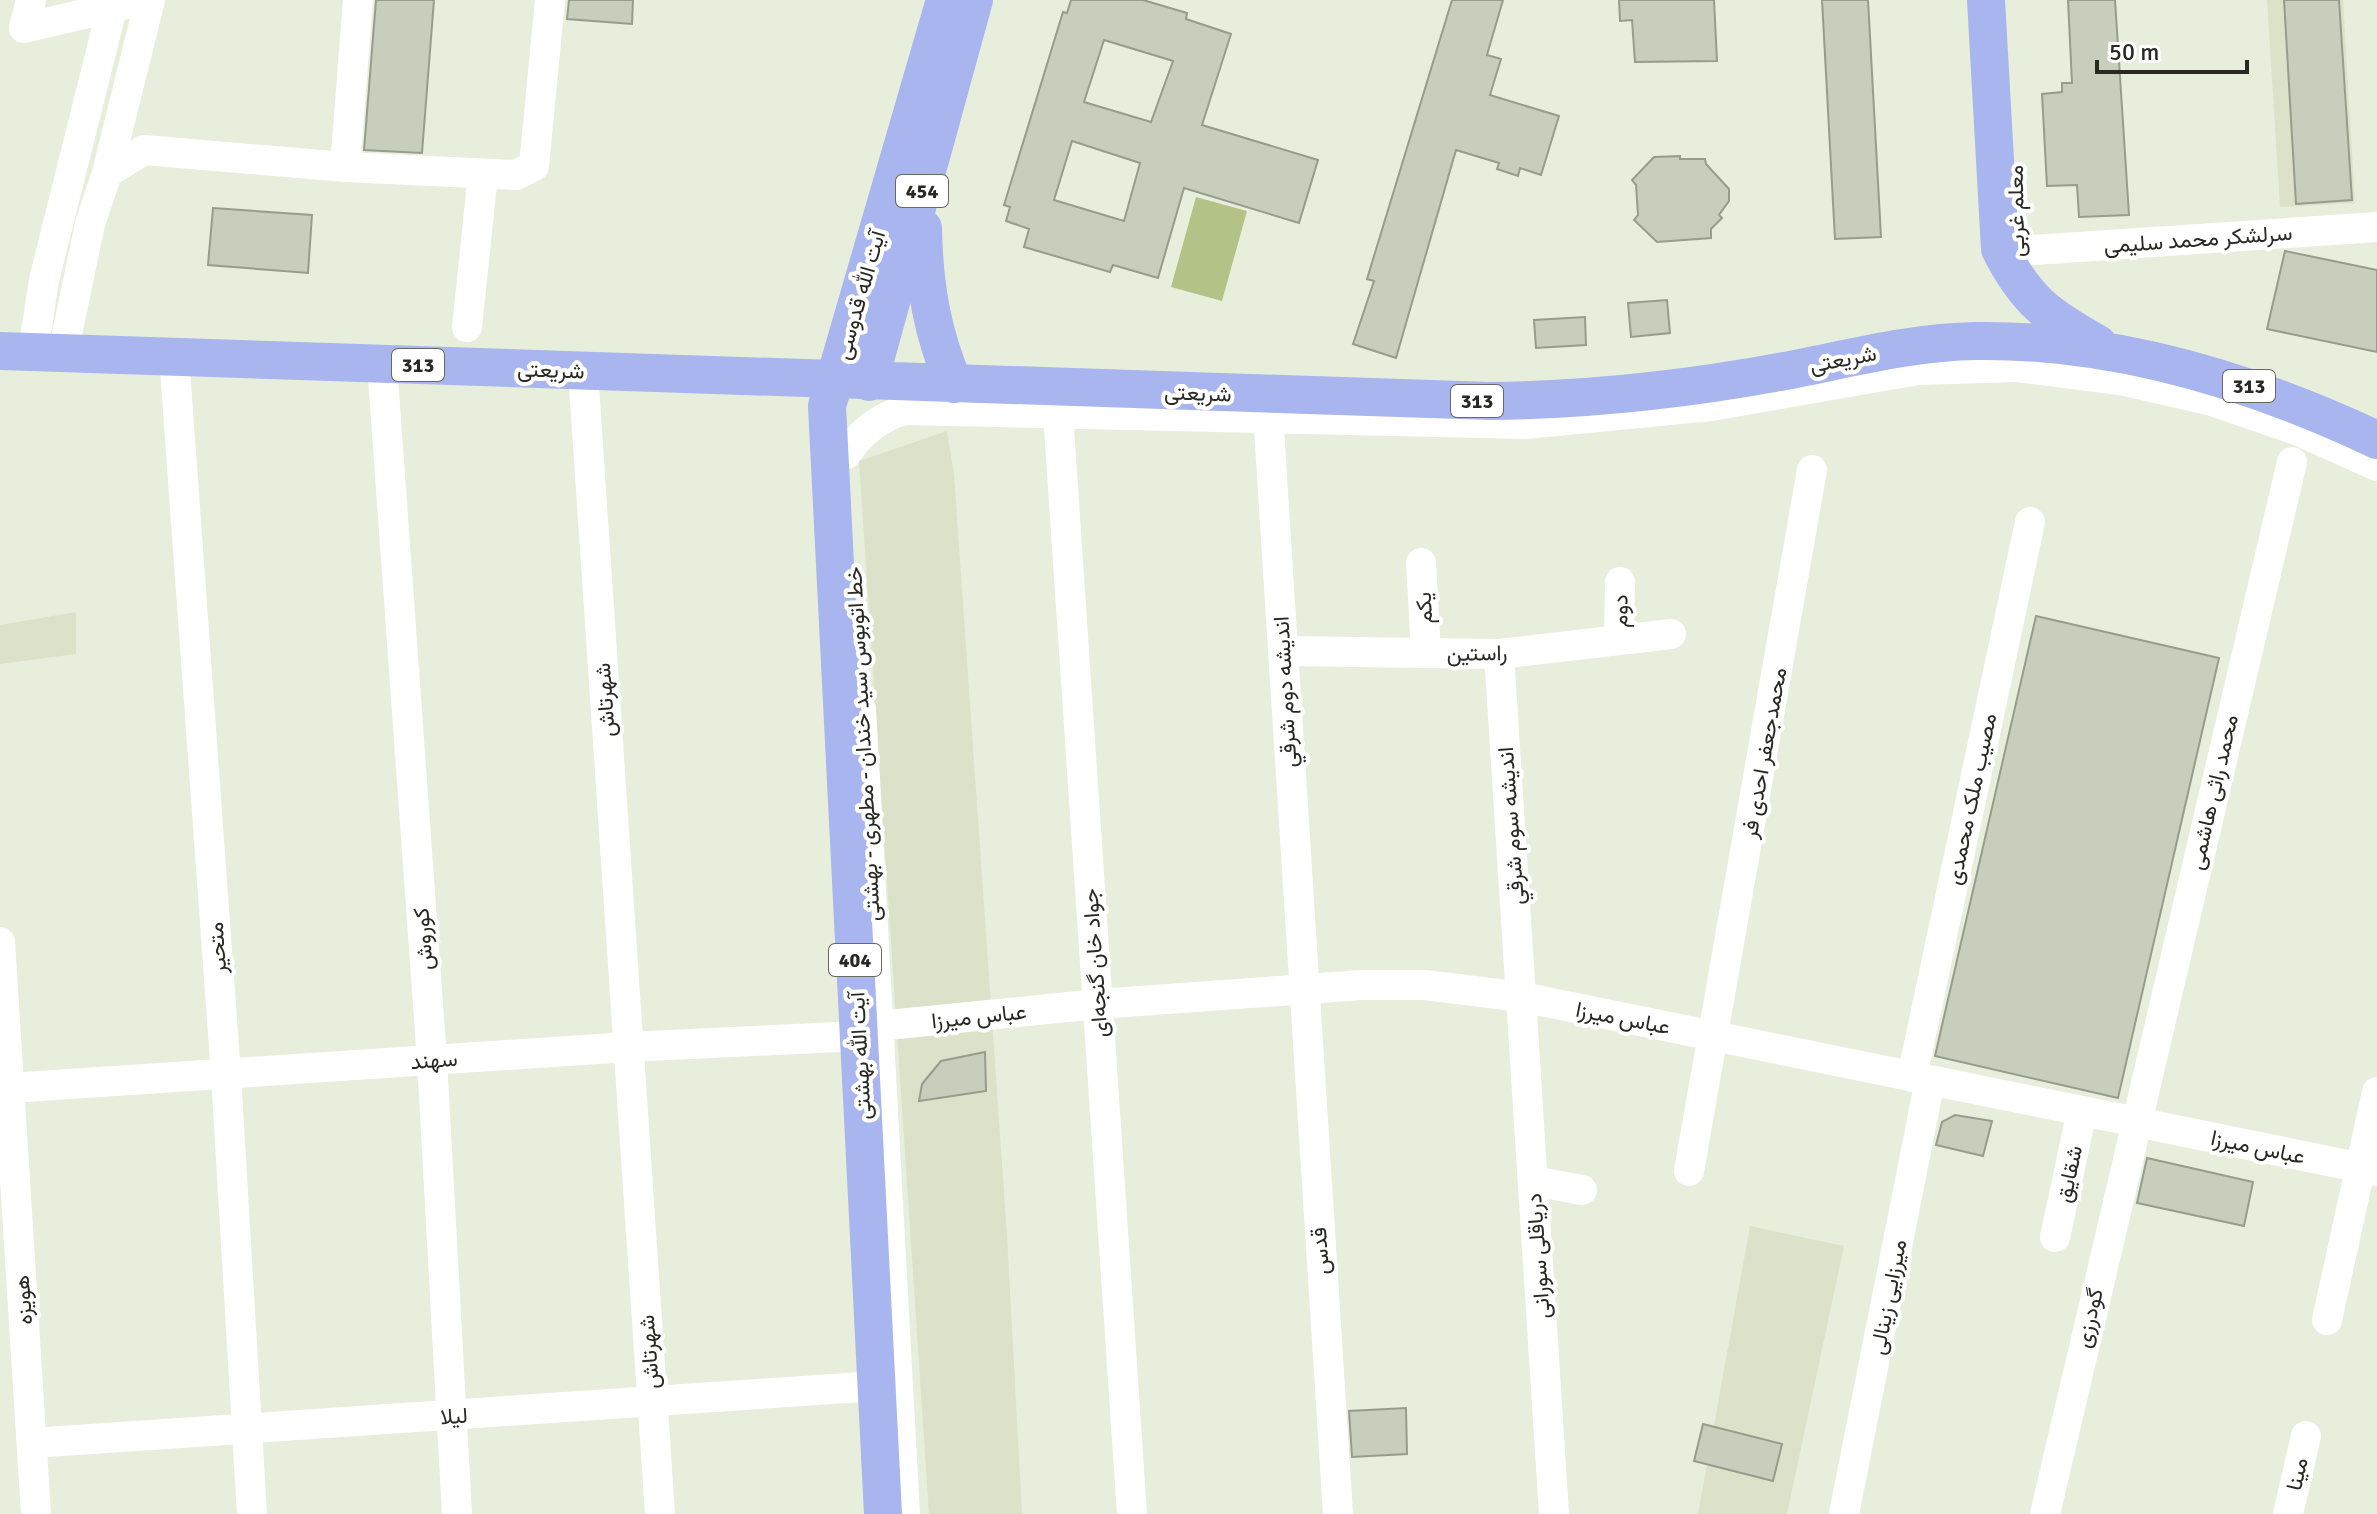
<svg xmlns="http://www.w3.org/2000/svg" width="2377" height="1514" viewBox="0 0 2377 1514" font-family="Signika,Vazirmatn,sans-serif">
  <style>
    .built { fill: #dbe2c9 }
    .green { fill: #b3c387 }
    .building { fill: #c8cebc; stroke: #979c8c; stroke-width: 2; fill-rule: evenodd }
    .lines { fill: none; stroke-linecap: round; stroke-linejoin: round }
    .minor { stroke: #fff; stroke-width: 30 }
    .major { stroke: #a9b5ee; stroke-width: 38 }
    .labels { text-anchor: middle; dominant-baseline: central; stroke-width: 8; stroke-linejoin: round; paint-order: stroke }
    .shield { fill: #fff; stroke: #686964; stroke-width: 2 }
    .shield-label { font-size: 20px; font-weight: bold; fill: #272922 }
    .street-label { font-size: 22px; fill: #272922; stroke: #fff }
  </style>
  <rect width="100%" height="100%" fill="#e8eedc"/>
  <!-- built -->
  <path class="built" d="M 2267,0 L 2343,0 L 2355,203 L 2280,207 Z
    M 947,431 L 954,474 L 1007,1235 L 1022,1514 L 929,1514 L 859,461 Z
    M 76,612 L 76,654 L 0,664 L 0,625 Z
    M 1750,1226 L 1844,1246 L 1787,1514 L 1698,1514 Z"/>
  <!-- green -->
  <path class="green" d="M 1196,197 L 1247,211 L 1222,301 L 1171,287 Z"/>
  <!-- building -->
  <path class="building" d="M 376,0 L 434,0 L 422,153 L 364,150 Z
    M 569,0 L 633,0 L 632,24 L 567,19 Z
    M 1071,0 L 1143,0 L 1187,13 L 1186,19 L 1231,34 L 1202,125 L 1318,160 L 1299,223 L 1184,188 L 1158,278 L 1113,265 L 1110,272 L 1024,247 L 1029,229 L 1006,221 L 1010,207 L 1004,205 L 1063,12 L 1067,13 ZM 1104,40 L 1173,61 L 1151,122 L 1084,102 ZM 1072,141 L 1140,163 L 1124,221 L 1054,200 Z
    M 1452,0 L 1503,0 L 1487,55 L 1501,59 L 1490,95 L 1559,116 L 1541,175 L 1520,168 L 1518,176 L 1497,169 L 1499,163 L 1456,150 L 1396,358 L 1353,344 L 1374,281 L 1367,279 Z
    M 1619,0 L 1714,0 L 1717,61 L 1635,62 L 1632,20 L 1620,21 Z
    M 1822,0 L 1868,0 L 1881,237 L 1835,239 Z
    M 2068,0 L 2115,0 L 2129,215 L 2079,217 L 2077,185 L 2047,186 L 2042,94 L 2062,92 L 2062,83 L 2072,83 Z
    M 2284,0 L 2339,0 L 2352,200 L 2296,204 Z
    M 1680,156 L 1680,159 L 1705,159 L 1706,164 L 1729,189 L 1729,201 L 1719,215 L 1722,218 L 1711,229 L 1711,238 L 1657,242 L 1634,220 L 1638,215 L 1636,185 L 1632,180 L 1654,157 Z
    M 213,208 L 312,215 L 308,273 L 208,265 Z
    M 2285,251 L 2377,270 L 2377,352 L 2267,329 Z
    M 1667,300 L 1670,333 L 1631,337 L 1628,303 Z
    M 1585,317 L 1586,345 L 1536,348 L 1534,320 Z
    M 2036,616 L 2219,658 L 2118,1098 L 1935,1056 Z
    M 985,1052 L 986,1091 L 919,1101 L 922,1084 L 941,1061 Z
    M 1955,1115 L 1992,1121 L 1983,1156 L 1936,1145 L 1942,1122 Z
    M 2147,1158 L 2253,1182 L 2244,1226 L 2137,1203 Z
    M 1406,1408 L 1407,1454 L 1352,1457 L 1349,1411 Z
    M 1703,1424 L 1782,1444 L 1773,1481 L 1694,1461 Z"/>
  <g class="lines">
    <!-- minor -->
    <path class="minor" d="M 31,0 L 24,28 L 127,4
      M 345,167 L 516,175 L 534,166 L 550,0
      M 107,173 L 150,0
      M 2019,251 L 2377,227
      M 467,327 L 483,174
      M 33,352 L 44,280 L 114,0
      M 63,353 L 90,224 L 107,173 L 144,150 L 345,167 L 358,0
      M 174,356 L 226,1075 L 252,1514
      M 382,364 L 432,1060 L 457,1514
      M 583,371 L 660,1514
      M 1267,398 L 1338,1514
      M 1058,413 L 1132,1514
      M 846,454 C 861,432 879,417 905,410 L 1525,424 L 1711,406 L 1918,370 L 2017,367 L 2120,380 L 2212,401 L 2299,431 L 2377,466
      M 1421,563 L 1426,653
      M 1619,640 L 1620,582
      M 1283,651 L 1499,654 L 1671,634
      M 1499,654 L 1554,1514
      M 861,709 L 905,1514
      M 0,942 L 36,1514
      M 858,1028 L 1098,1004 L 1362,985 L 1425,985 L 1522,997 L 2377,1171
      M 1912,1077 L 2030,522
      M 9,1088 L 628,1047 L 859,1036
      M 1689,1171 L 1812,470
      M 1533,1181 L 1582,1190
      M 2055,1237 L 2082,1111
      M 2327,1320 L 2377,1092
      M 32,1443 L 877,1386
      M 1844,1514 L 1930,1080
      M 2045,1514 L 2292,462
      M 2288,1514 L 2306,1436"/>
    <!-- major -->
    <path class="major" d="M 1986,0 L 2000,249 C 2026,301 2048,316 2098,344
      M 923,228 C 924,285 932,333 954,384
      M 0,351 L 1490,401 C 1589,400 1688,389 1785,371 C 1848,359 1911,342 1976,341 C 2116,339 2252,381 2377,440
      M 869,382 L 974,0
      M 883,1514 L 827,406 L 945,0"/>
  </g>
  <g class="labels">
    <!-- shield labels -->
    <g class="shield">
      <rect x="896" y="175" width="52" height="32" rx="6"/>
      <rect x="392" y="349" width="52" height="32" rx="6"/>
      <rect x="2223" y="370" width="52" height="32" rx="6"/>
      <rect x="1451" y="385" width="52" height="32" rx="6"/>
      <rect x="829" y="944" width="52" height="32" rx="6"/>
    </g>
    <g class="shield-label">
      <text x="922" y="191">454</text>
      <text x="418" y="365">313</text>
      <text x="2249" y="386">313</text>
      <text x="1477" y="401">313</text>
      <text x="855" y="960">404</text>
    </g>
    <!-- street labels -->
    <g class="street-label">
      <text transform="translate(2016 211) rotate(-91)">معلم غربی</text>
      <text transform="translate(2198 239) rotate(-4)">سرلشکر محمد سلیمی</text>
      <text transform="translate(860 295) rotate(-74)">آیت الله قدوسی</text>
      <text transform="translate(1843 359) rotate(-11)">شریعتی</text>
      <text transform="translate(551 370) rotate(2)">شریعتی</text>
      <text transform="translate(1198 393) rotate(2)">شریعتی</text>
      <text transform="translate(1424 608) rotate(-93)">یکم</text>
      <text transform="translate(1620 611) rotate(-89)">دوم</text>
      <text transform="translate(1477 653) rotate(-1)">راستین</text>
      <text transform="translate(1285 692) rotate(-93)">انديشه دوم شرقي</text>
      <text transform="translate(605 700) rotate(-94)">شهرتاش</text>
      <text transform="translate(863 744) rotate(-93)">خط اتوبوس سید خندان - مطهری - بهشتی</text>
      <text transform="translate(1764 753) rotate(-80)">محمدجعفر احدی فر</text>
      <text transform="translate(2213 792) rotate(-77)">محمد راثی هاشمی</text>
      <text transform="translate(1971 799) rotate(-78)">مصیب ملک محمدی</text>
      <text transform="translate(1511 826) rotate(-94)">اندیشه سوم شرقي</text>
      <text transform="translate(423 939) rotate(-94)">کوروش</text>
      <text transform="translate(217 948) rotate(-94)">متحیر</text>
      <text transform="translate(1095 963) rotate(-94)">جواد خان گنجه‌ای</text>
      <text transform="translate(979 1016) rotate(-6)">عباس میرزا</text>
      <text transform="translate(1623 1018) rotate(11)">عباس میرزا</text>
      <text transform="translate(860 1056) rotate(-93)">آیت الله بهشتی</text>
      <text transform="translate(434 1060) rotate(-4)">سهند</text>
      <text transform="translate(2258 1147) rotate(12)">عباس میرزا</text>
      <text transform="translate(2069 1174) rotate(-78)">شقایق</text>
      <text transform="translate(1320 1251) rotate(-94)">قدس</text>
      <text transform="translate(1538 1256) rotate(-94)">دریاقلی سورانی</text>
      <text transform="translate(1888 1297) rotate(-79)">میرزایی زینالی</text>
      <text transform="translate(23 1300) rotate(-94)">هویزه</text>
      <text transform="translate(2089 1318) rotate(-77)">گودرزی</text>
      <text transform="translate(649 1352) rotate(-94)">شهرتاش</text>
      <text transform="translate(454 1416) rotate(-4)">لیلا</text>
      <text transform="translate(2297 1474) rotate(-77)">مینا</text>
    </g>
  </g>
  <!-- scale -->
  <path d="M2097 60v12h150v-12" fill="none" stroke="#272922" stroke-width="4"/>
  <text x="2109" y="60" font-size="24" fill="#272922" stroke="#ffffff" stroke-width="6" paint-order="stroke">50 m</text>
</svg>
